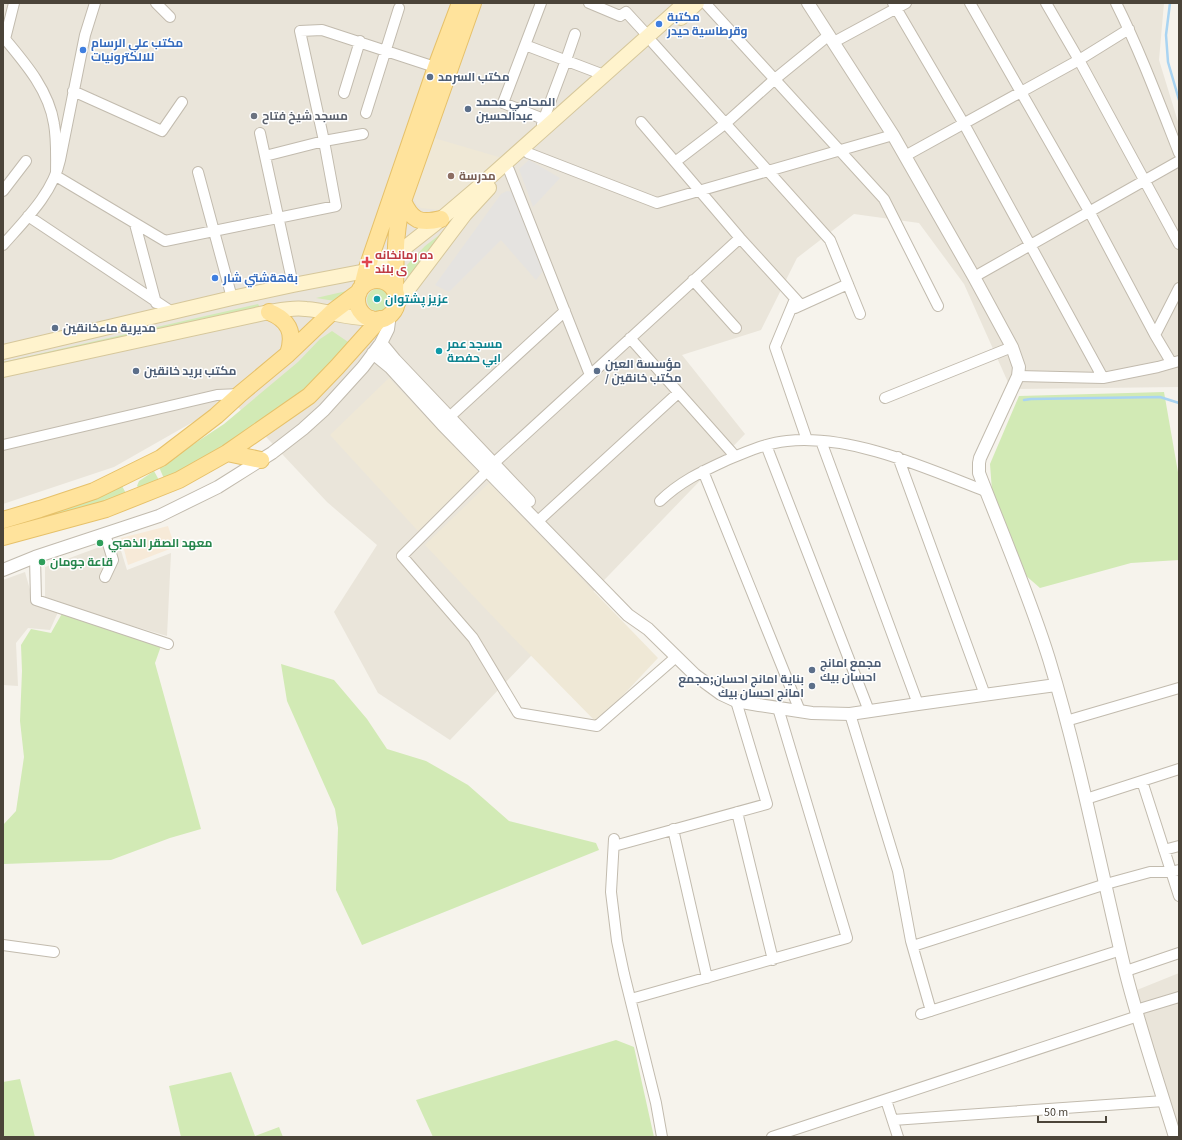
<svg xmlns="http://www.w3.org/2000/svg" width="1182" height="1140" viewBox="0 0 1182 1140" font-family="'Source Sans 3',Cairo,sans-serif">
  <style>
    .residential { fill: #eae5da }
    .commercial { fill: #f7ead8 }
    .education { fill: #efe8d6 }
    .green { fill: #d2eab5 }
    .parking { fill: #e5e3e0 }
    .lines { fill: none; stroke-linecap: round; stroke-linejoin: round }
    .stream { stroke: #a9d4f2; stroke-width: 2.5 }
    .minor-casing { stroke: #c2bbae; stroke-width: 12 }
    .tertiary-casing { stroke: #c2bbae; stroke-width: 14 }
    .secondary-casing { stroke: #d6c79b; stroke-width: 16 }
    .primary-casing { stroke: #e6c16a; stroke-width: 18 }
    .minor { stroke: #fff; stroke-width: 10 }
    .tertiary { stroke: #fff; stroke-width: 12 }
    .secondary { stroke: #fff3cd; stroke-width: 14 }
    .primary { stroke: #ffe39c; stroke-width: 16 }
    .shop-dot { fill: #3f7fe0; stroke: #fff; stroke-width: 1.5 }
    .service-dot { fill: #5c6f8a; stroke: #fff; stroke-width: 1.5 }
    .worship-dot { fill: #6b7280; stroke: #fff; stroke-width: 1.5 }
    .education-dot { fill: #8d6e63; stroke: #fff; stroke-width: 1.5 }
    .health-dot { fill: #e0444e; stroke: #fff; stroke-width: 1.5 }
    .culture-dot { fill: #0f9aa8; stroke: #fff; stroke-width: 1.5 }
    .leisure-dot { fill: #2e9e5b; stroke: #fff; stroke-width: 1.5 }
    .labels { text-anchor: middle; dominant-baseline: central; stroke-width: 3; stroke-linejoin: round; paint-order: stroke }
    .shop-label { font-size: 12px; font-weight: bold; fill: #366cbe; stroke: #fff; text-anchor: start }
    .service-label { font-size: 12px; font-weight: bold; fill: #4e5e75; stroke: #fff; text-anchor: start }
    .worship-label { font-size: 12px; font-weight: bold; fill: #5b616d; stroke: #fff; text-anchor: start }
    .education-label { font-size: 12px; font-weight: bold; fill: #785e54; stroke: #fff; text-anchor: start }
    .health-label { font-size: 12px; font-weight: bold; fill: #be3a42; stroke: #fff; text-anchor: start }
    .culture-label { font-size: 12px; font-weight: bold; fill: #0d838f; stroke: #fff; text-anchor: start }
    .leisure-label { font-size: 12px; font-weight: bold; fill: #27864d; stroke: #fff; text-anchor: start }
  </style>
  <rect width="100%" height="100%" fill="#f6f3ec"/>
  <!-- residential -->
  <path class="residential" d="M 3,3 L 1164,3 L 1159,60 L 1179,125 L 1179,387 L 1011,389 L 964,284 L 919,223 L 854,214 L 797,258 L 761,330 L 682,355 L 745,434 L 450,740 L 378,693 L 334,612 L 377,545 L 327,502 L 225,393 L 207,414 L 114,467 L 3,504 Z
    M 118,541 L 127,570 L 171,553 L 167,636 L 109,619 L 45,597 L 45,567 L 105,545 Z
    M 25,572 L 34,604 L 58,612 L 50,630 L 28,628 L 16,643 L 18,686 L 3,685 L 3,580 Z
    M 1179,973 L 1179,1137 L 1127,994 Z"/>
  <!-- commercial -->
  <path class="commercial" d="M 168,526 L 175,547 L 128,565 L 121,538 Z"/>
  <!-- education -->
  <path class="education" d="M 434,138 L 502,158 L 442,209 L 440,210 L 421,208 L 416,204 L 414,197 L 414,193 Z
    M 389,378 L 478,472 L 418,531 L 330,435 Z
    M 489,483 L 658,658 L 597,723 L 500,624 L 425,545 Z"/>
  <!-- green -->
  <path class="green" d="M 442,233 L 407,288 L 407,265 L 425,246 Z
    M367 300a11 11 0 1 1 22 0a11 11 0 1 1-22 0Z
    M 351,290 L 335,301 L 316,298 Z
    M 258,304 L 260,307 L 3,364 L 3,362 Z
    M 332,331 L 354,346 L 297,399 L 259,426 L 165,481 L 159,467 L 224,424 L 298,362 L 320,339 Z
    M 1164,392 L 1179,478 L 1179,560 L 1131,563 L 1040,588 L 1024,574 L 992,491 L 990,464 L 1019,396 Z
    M 154,471 L 160,482 L 139,488 L 137,486 L 139,481 Z
    M 122,486 L 128,497 L 3,532 L 3,526 Z
    M 64,610 L 161,646 L 155,663 L 201,829 L 170,838 L 111,860 L 4,864 L 3,825 L 16,811 L 24,757 L 20,721 L 22,671 L 21,645 L 31,629 L 51,633 Z
    M 281,664 L 334,680 L 367,719 L 387,749 L 426,761 L 468,785 L 509,821 L 596,843 L 599,850 L 362,945 L 336,890 L 338,828 L 335,809 L 287,701 Z
    M 616,1040 L 634,1047 L 654,1137 L 433,1137 L 416,1100 Z
    M 231,1072 L 255,1136 L 279,1127 L 283,1137 L 181,1137 L 169,1086 Z
    M 20,1079 L 35,1137 L 3,1137 L 3,1082 Z"/>
  <!-- parking -->
  <path class="parking" d="M 529,160 L 560,178 L 533,207 L 519,169 Z
    M 507,191 L 513,192 L 543,271 L 536,280 L 501,240 L 449,292 L 435,285 L 501,194 Z"/>
  <g class="lines">
    <!-- stream -->
    <path class="stream" d="M 1170,3 L 1166,35 L 1168,62 L 1179,100
      M 1024,400 L 1031,399 L 1160,397 L 1179,403"/>
    <defs>
      <path id="minor" d="M 14,3 L 5,39 C 26,64 49,91 54,124 C 57,141 56,159 56,176 L 165,241 L 336,206 L 324,141 L 300,31 L 322,30 L 441,69
        M 156,3 L 170,17
        M 541,3 L 503,103 L 551,122
        M 589,3 L 620,16 L 626,12 L 648,36
        M 705,3 L 884,199 L 938,306
        M 893,3 L 964,124 L 1103,378
        M 970,3 L 1089,211 L 1155,335 L 1171,362
        M 1046,3 L 1079,60 L 1179,244
        M 1116,3 C 1140,51 1159,102 1179,153
        M 834,42 L 906,3
        M 653,43 L 830,240 L 860,314
        M 525,45 L 604,75
        M 73,91 L 162,131 L 182,102
        M 344,93 L 360,41
        M 366,113 L 399,8
        M 641,122 L 740,238 L 801,305
        M 542,124 L 566,60 L 575,34
        M 260,133 L 293,285
        M 528,153 L 657,203 L 893,135
        M 265,156 L 324,141 L 363,134
        M 905,156 L 1079,60 L 1129,29
        M 675,162 L 726,123 L 775,79 L 829,35
        M 509,170 L 590,375
        M 198,172 L 232,298
        M 3,191 L 26,161
        M 28,216 L 172,312
        M 135,224 L 156,303
        M 3,245 C 25,220 53,193 60,160 L 85,35 L 95,3
        M 974,277 L 1179,161
        M 693,280 L 736,328
        M 795,299 L 775,347 L 807,440
        M 795,308 L 848,284
        M 1155,335 L 1179,288
        M 630,338 L 735,456
        M 1018,376 L 1103,378 L 1158,367 L 1179,361
        M 885,398 L 1012,347
        M 444,422 L 565,311
        M 821,441 L 918,704
        M 3,445 L 217,395 L 240,394
        M 766,445 L 869,711
        M 898,457 L 985,695
        M 494,463 L 740,238
        M 488,470 L 402,556 L 473,638 L 518,713 L 597,726 L 676,657
        M 703,471 L 800,711
        M 660,501 C 681,481 701,472 727,460 C 746,452 766,443 787,441 C 851,434 926,468 985,491
        M 538,521 L 678,393
        M 35,557 L 36,600 L 168,644
        M 105,577 L 113,560 L 105,534
        M 850,714 L 898,871 L 911,941 L 931,1011
        M 1066,721 L 1179,688
        M 1142,781 L 1179,896
        M 1086,799 L 1179,769
        M 737,812 L 773,960
        M 673,829 L 707,978
        M 614,839 L 611,892 L 617,941 L 624,974 L 656,1103 L 662,1137
        M 614,846 L 767,804 L 736,701
        M 1164,850 L 1179,846
        M 3,945 L 54,952
        M 913,946 L 1106,884 L 1150,872 L 1171,872 L 1179,870
        M 1126,971 L 1179,953
        M 631,999 L 847,938 L 778,708
        M 1136,1010 L 1179,997
        M 921,1014 L 1121,950
        M 886,1100 L 898,1137
        M 893,1120 L 1164,1101
        M 772,1137 L 1138,1016"/>
      <path id="tertiary" d="M 808,3 L 893,135 L 974,277 L 1012,347 L 1019,367 L 1018,376 L 980,458 L 979,463 L 979,473 C 1003,535 1029,595 1049,659 C 1080,761 1100,866 1125,970 C 1139,1026 1158,1081 1175,1137
        M 381,343 L 395,360 L 529,501
        M 373,353 L 390,367 L 442,424 L 628,615 L 648,629 L 695,675 L 721,694 L 736,701 L 759,705 L 812,713 L 850,714 L 918,704 L 1056,685
        M 3,570 L 35,557 L 159,516 L 218,487 L 272,453 L 303,429 L 324,410 L 363,367 L 381,343 L 388,329 L 390,314"/>
      <path id="secondary" d="M 681,18 L 697,3
        M 397,304 L 465,214 L 489,188
        M 3,352 L 232,298 L 293,285 L 366,271 L 384,264 L 435,224 L 482,184 L 685,3
        M 3,370 L 269,312 C 281,310 294,307 306,309 C 330,311 347,319 371,318"/>
      <path id="primary" d="M 403,201 C 412,221 420,224 441,219
        M357 300a20 20 0 1 1 40 0a20 20 0 1 1-40 0Z
        M 362,287 L 366,271 L 436,67 L 460,3
        M 395,291 C 396,260 394,232 403,201 L 473,3
        M 269,312 C 289,320 295,333 288,354
        M 227,453 L 261,460
        M 3,520 L 40,509 L 94,491 L 161,458 L 216,416 L 240,394 L 288,354 L 331,313 L 359,292
        M 3,537 L 106,509 L 179,480 L 227,453 L 309,396 L 337,367 L 380,319"/>
    </defs>
    <!-- minor casing -->
    <use href="#minor" class="minor-casing"/>
    <!-- tertiary casing -->
    <use href="#tertiary" class="tertiary-casing"/>
    <!-- secondary casing -->
    <use href="#secondary" class="secondary-casing"/>
    <!-- primary casing -->
    <use href="#primary" class="primary-casing"/>
    <!-- minor -->
    <use href="#minor" class="minor"/>
    <!-- tertiary -->
    <use href="#tertiary" class="tertiary"/>
    <!-- secondary -->
    <use href="#secondary" class="secondary"/>
    <!-- primary -->
    <use href="#primary" class="primary"/>
  </g>
  <!-- markers -->
  <g class="shop-dot">
    <circle cx="659" cy="24" r="4"/>
    <circle cx="83" cy="50" r="4"/>
    <circle cx="215" cy="278" r="4"/>
  </g>
  <g class="service-dot">
    <circle cx="430" cy="77" r="4"/>
    <circle cx="468" cy="109" r="4"/>
    <circle cx="55" cy="328" r="4"/>
    <circle cx="136" cy="371" r="4"/>
    <circle cx="597" cy="371" r="4"/>
    <circle cx="812" cy="670" r="4"/>
    <circle cx="812" cy="686" r="4"/>
  </g>
  <circle class="worship-dot" cx="254" cy="116" r="4"/>
  <circle class="education-dot" cx="451" cy="176" r="4"/>
  <path class="health-dot" d="M365 256h4v4h4v4h-4v4h-4v-4h-4v-4h4z"/>
  <g class="culture-dot">
    <circle cx="377" cy="299" r="4"/>
    <circle cx="439" cy="351" r="4"/>
  </g>
  <g class="leisure-dot">
    <circle cx="100" cy="543" r="4"/>
    <circle cx="42" cy="562" r="4"/>
  </g>
  <g class="labels">
    <!-- shop labels -->
    <g class="shop-label">
      <text x="667" y="17">مكتبة<tspan x="667" dy="14">وقرطاسية حيدر</tspan></text>
      <text x="91" y="43">مكتب علي الرسام<tspan x="91" dy="14">للالكترونيات</tspan></text>
      <text x="223" y="278">بةهةشتي شار</text>
    </g>
    <!-- service labels -->
    <g class="service-label">
      <text x="438" y="77">مكتب السرمد</text>
      <text x="476" y="102">المحامي محمد<tspan x="476" dy="14">عبدالحسين</tspan></text>
      <text x="63" y="328">مديرية ماءخانقين</text>
      <text x="605" y="364">مؤسسة العين<tspan x="605" dy="14">/ مكتب خانقين</tspan></text>
      <text x="144" y="371">مكتب بريد خانقين</text>
      <text x="820" y="663">مجمع امانج<tspan x="820" dy="14">احسان بيك</tspan></text>
      <text x="804" y="679" text-anchor="end">بناية امانج احسان;مجمع<tspan x="804" dy="14">امانج احسان بيك</tspan></text>
    </g>
    <!-- worship labels -->
    <g class="worship-label">
      <text x="262" y="116">مسجد شيخ فتاح</text>
    </g>
    <!-- education labels -->
    <g class="education-label">
      <text x="459" y="176">مدرسة</text>
    </g>
    <!-- health labels -->
    <g class="health-label">
      <text x="375" y="255">ده رمانخانه<tspan x="375" dy="14">ى بلند</tspan></text>
    </g>
    <!-- culture labels -->
    <g class="culture-label">
      <text x="385" y="299">عزيز پشتوان</text>
      <text x="447" y="344">مسجد عمر<tspan x="447" dy="14">ابي حفصة</tspan></text>
    </g>
    <!-- leisure labels -->
    <g class="leisure-label">
      <text x="108" y="543">معهد الصقر الذهبي</text>
      <text x="50" y="562">قاعة جومان</text>
    </g>
  </g>
  <!-- border -->
  <rect width="1182" height="1140" fill="none" stroke="#4b4439" stroke-width="8"/>
  <!-- scale -->
  <path d="M1038 1116v6h68v-6" fill="none" stroke="#4b4439" stroke-width="2"/>
  <text x="1044" y="1116" font-size="12" fill="#4b4439" stroke="#ffffff" stroke-width="3" paint-order="stroke">50 m</text>
</svg>
